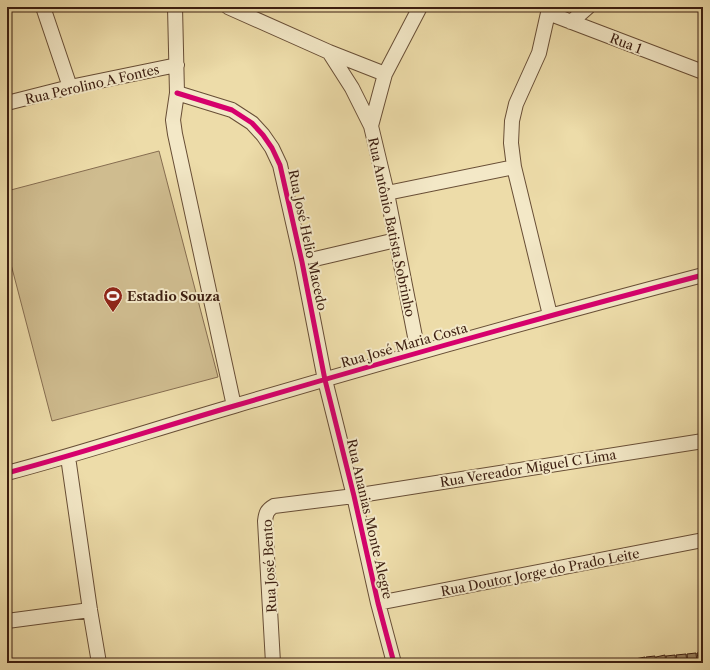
<svg xmlns="http://www.w3.org/2000/svg" width="710" height="670" viewBox="0 0 710 670" font-family="'Libre Caslon Text',serif">
  <style>
    .green { fill: #cfbc8f; stroke: #866d50 }
    .building { fill: #988160; stroke: #3c1e10 }
    .lines { fill: none; stroke-linecap: round; stroke-linejoin: round }
    .minor-casing { stroke: #684e36; stroke-width: 16 }
    .minor { stroke: #f3e8c7; stroke-width: 14 }
    .cycleway-casing { stroke: #f3e8c7; stroke-width: 8 }
    .cycleway { stroke: #d6006c; stroke-width: 5 }
    .labels { text-anchor: middle; dominant-baseline: central; stroke-width: 4; stroke-linejoin: round; paint-order: stroke }
    .street-label { font-size: 13px; fill: #3c1e10; stroke: #f3e8c7 }
    .poi-label { font-size: 13px; font-weight: bold; fill: #3c1e10; stroke: #f3e8c7; text-anchor: start }
  </style>
  <rect width="100%" height="100%" fill="#eddca9"/>
  <filter id="stains"><feTurbulence type="fractalNoise" baseFrequency=".005" numOctaves="4"/><feColorMatrix values="0 0 0 0 .2 0 0 0 0 .09 0 0 0 0 .02 0 0 0 .5 -.17"/></filter>
  <radialGradient id="worn" r=".72"><stop offset=".6" stop-color="#630" stop-opacity="0"/><stop offset="1" stop-color="#630" stop-opacity=".3"/></radialGradient>
  <!-- green -->
  <path class="green" d="M 159,151 L 218,377 L 52,421 L 7,249 L 7,191 Z"/>
  <!-- building -->
  <path class="building" d="M 703,652 L 703,663 L 699,663 L 697,653 Z
    M 696,653 L 697,663 L 688,663 L 687,654 Z
    M 686,654 L 687,663 L 678,663 L 676,655 Z
    M 665,655 L 666,663 L 657,663 L 656,657 Z
    M 675,655 L 676,663 L 667,663 L 666,656 Z
    M 655,656 L 656,663 L 647,663 L 646,657 Z
    M 645,657 L 645,663 L 636,663 L 635,659 Z
    M 634,659 L 634,663 L 625,663 L 625,661 Z"/>
  <g class="lines">
    <defs>
      <path id="minor" d="M 43,7 L 70,87
        M 175,7 L 177,93 L 173,120 L 175,134 L 234,406
        M 228,7 L 329,52 L 385,74
        M 548,7 L 548,13 L 539,53 L 516,104 L 512,121 L 511,143 L 514,167 L 550,315
        M 548,13 L 703,72
        M 571,22 L 588,7
        M 329,52 L 352,88 L 371,126 L 387,193 L 418,352
        M 177,93 L 232,110 L 252,123 L 263,135 L 272,148 L 280,165 L 302,262 L 325,380 L 354,496 L 378,603 L 394,663
        M 7,103 L 70,87 L 177,65
        M 371,126 L 385,74 L 420,7
        M 387,193 L 514,167
        M 302,262 L 396,240
        M 68,457 L 90,610 L 99,663
        M 7,473 C 83,453 158,428 234,406 C 390,360 546,316 703,275
        M 378,603 L 703,540
        M 7,621 L 90,610
        M 273,663 L 265,521 C 266,513 267,510 274,506 L 354,496 L 703,441"/>
    </defs>
    <!-- minor casing -->
    <use href="#minor" class="minor-casing"/>
    <!-- minor -->
    <use href="#minor" class="minor"/>
    <defs>
      <path id="cycleway" d="M 177,93 L 232,110 L 252,123 L 263,135 L 272,148 L 280,165 L 302,262 L 325,380 L 354,496 L 378,603 L 394,663
        M 7,473 C 83,453 158,428 234,406 C 390,360 546,316 703,275"/>
    </defs>
    <!-- cycleway casing -->
    <use href="#cycleway" class="cycleway-casing"/>
    <!-- cycleway -->
    <use href="#cycleway" class="cycleway"/>
  </g>
  <!-- icons -->
  <defs>
    <symbol id="stadium-pin" viewBox="-11 -11 22 30"><path d="M0 17L-7.5 6A9.5 9.5 0 1 1 7.5 6Z" fill="#8f2418" stroke="#f3e8c7"/><path d="M0-5a6.5 5 0 1 0 0 10a6.5 5 0 1 0 0-10ZM-3.5-1.8h7v3.6h-7Z" fill="#fff"/></symbol>
  </defs>
  <g fill-rule="evenodd">
    <use href="#stadium-pin" x="102" y="285" width="22" height="30"/>
  </g>
  <g class="labels">
    <!-- street labels -->
    <g class="street-label">
      <text transform="translate(626 43) rotate(21)">Rua 1</text>
      <text transform="translate(92 84) rotate(-13)">Rua Perolino A Fontes</text>
      <text transform="translate(392 227) rotate(78)">Rua Antônio Batista Sobrinho</text>
      <text transform="translate(308 240) rotate(78)">Rua José Helio Macedo</text>
      <text transform="translate(404 345) rotate(-16)">Rua José Maria Costa</text>
      <text transform="translate(528 468) rotate(-9)">Rua Vereador Miguel C Lima</text>
      <text transform="translate(370 519) rotate(77)">Rua Ananias Monte Alegre</text>
      <text transform="translate(269 566) rotate(-93)">Rua José Bento</text>
      <text transform="translate(540 572) rotate(-11)">Rua Doutor Jorge do Prado Leite</text>
    </g>
    <!-- poi labels -->
    <g class="poi-label">
      <text x="127" y="296">Estadio Souza</text>
    </g>
  </g>
  <!-- margin -->
  <rect width="710" height="670" fill="none" stroke="#eddca9" stroke-width="24"/>
  <rect x="8" y="8" width="694" height="654" fill="none" stroke="#3c1e10" stroke-width="2"/>
  <rect x="12" y="12" width="686" height="646" fill="none" stroke="#3c1e10"/>
  <rect width="100%" height="100%" filter="url(#stains)"/>
  <rect width="100%" height="100%" fill="url(#worn)"/>
</svg>
